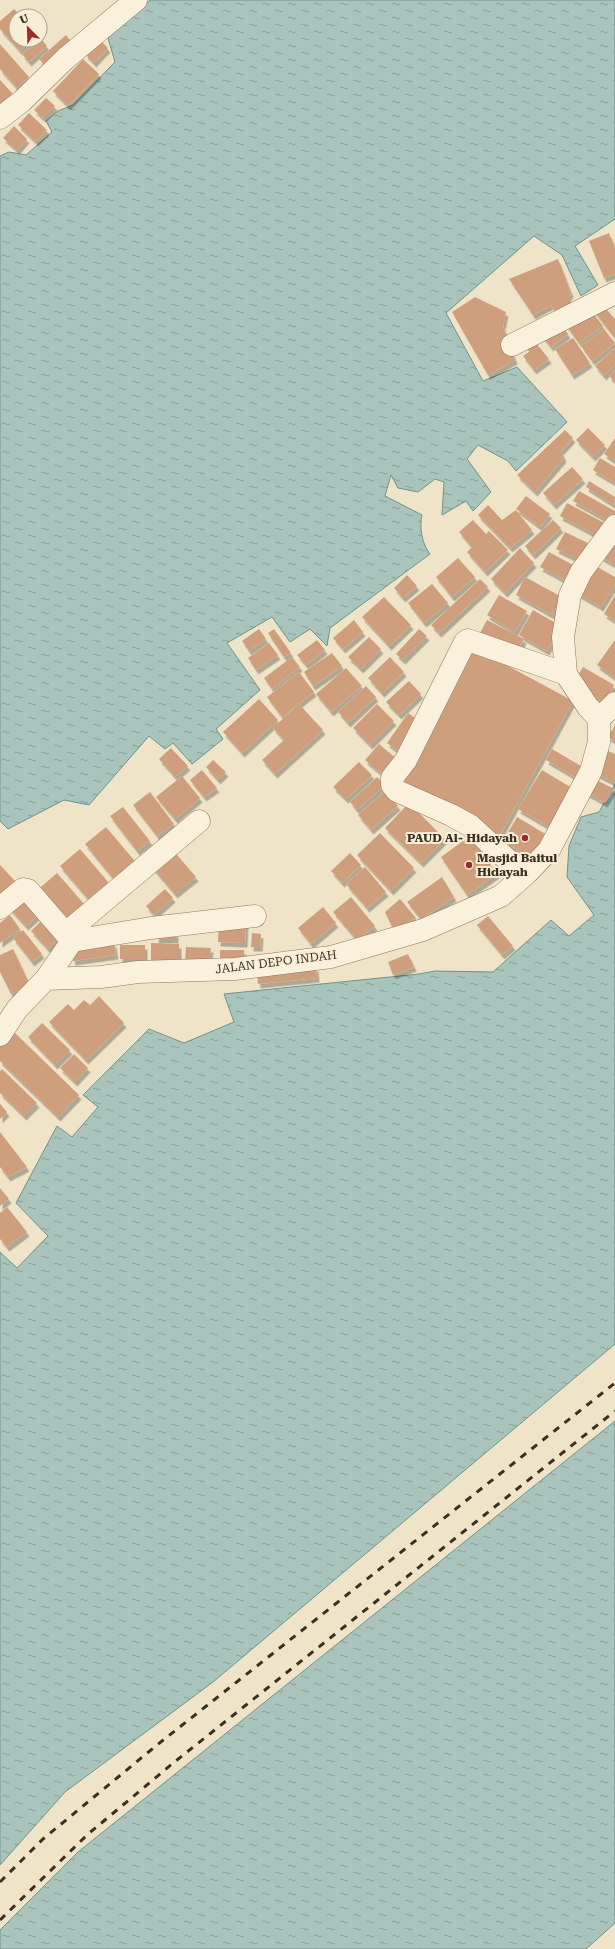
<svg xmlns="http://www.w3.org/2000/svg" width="615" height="1949" viewBox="0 0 615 1949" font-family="'Roboto Serif',serif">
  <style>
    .water { fill: url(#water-ripples); stroke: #6f938a }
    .building { fill: #cf9f7d; filter: url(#shadow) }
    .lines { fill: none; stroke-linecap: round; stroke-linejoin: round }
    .street-casing { stroke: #8d765c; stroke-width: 23 }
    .street { stroke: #faf1dc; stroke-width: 22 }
    .rail { stroke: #3d2e20; stroke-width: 3; stroke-dasharray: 7 7; stroke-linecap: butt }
    .poi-dot { fill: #9e2a2b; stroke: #f7eed8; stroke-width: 1.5 }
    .labels { text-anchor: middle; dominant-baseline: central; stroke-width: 4; stroke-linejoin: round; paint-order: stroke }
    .poi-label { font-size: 12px; font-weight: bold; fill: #3d2e20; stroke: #f7eed8; text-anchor: end }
    .street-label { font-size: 12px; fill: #3d2e20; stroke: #f7eed8 }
  </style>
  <defs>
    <pattern id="water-ripples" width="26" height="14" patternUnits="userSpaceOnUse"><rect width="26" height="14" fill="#a9c4bc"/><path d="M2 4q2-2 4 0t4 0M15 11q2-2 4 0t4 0" fill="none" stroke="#8ba098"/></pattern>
    <filter id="shadow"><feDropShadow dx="2.5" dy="4.5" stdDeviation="0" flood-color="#0004"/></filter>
  </defs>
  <rect width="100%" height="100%" fill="#f0e4c8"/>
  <!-- water -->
  <path class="water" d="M 150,0 L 615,0 L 615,219 L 575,246 L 598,285 L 581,296 L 562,255 L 534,236 L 446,313 L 483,381 L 517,367 L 567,422 L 516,471 L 508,461 L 478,445 L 467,459 L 491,492 L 473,511 L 466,501 L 442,515 L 444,482 L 435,479 L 418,492 L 398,488 L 391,475 L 385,496 L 422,515 C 419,527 422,544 430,554 L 330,628 L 327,646 L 310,629 L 290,642 L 272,617 L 227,643 L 260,690 L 216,729 L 223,739 L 192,764 L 173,743 L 165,749 L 149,736 L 89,805 L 64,800 L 8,829 L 0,821 L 0,156 L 9,152 L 26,155 L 52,132 L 46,121 L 58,111 L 73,105 L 115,62 L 108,38 Z
    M 615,784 L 615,1344 L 213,1682 L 65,1792 L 0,1865 L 0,1252 L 17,1268 L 48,1236 L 16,1203 L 57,1126 L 72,1137 L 98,1107 L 83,1095 L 149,1029 L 184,1043 L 234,1022 L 224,994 L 419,974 L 435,971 L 493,972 L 551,920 L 569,936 L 594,915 L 567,877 L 569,846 L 581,817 L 599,812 Z
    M 615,1421 L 615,1923 L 586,1949 L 0,1949 L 0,1930 L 78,1852 Z"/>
  <!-- building -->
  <path class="building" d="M 14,9 L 21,16 L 16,16 L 16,40 L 32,40 L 20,51 L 0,29 L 0,21 Z
    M 66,35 L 74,45 L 47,68 L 39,59 Z
    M 40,38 L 47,46 L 29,62 L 22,54 L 40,40 Z
    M 99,39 L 108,48 L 94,63 L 85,54 Z
    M 0,44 L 29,77 L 17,88 L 0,69 Z
    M 83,59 L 99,74 L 68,106 L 53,91 Z
    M 0,80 L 14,95 L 0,108 Z
    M 46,98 L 55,106 L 43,118 L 34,110 Z
    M 29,113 L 47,130 L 36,142 L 18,125 Z
    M 14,126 L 27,139 L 17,150 L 3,138 Z
    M 609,233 L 615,248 L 615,274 L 604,278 L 589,241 Z
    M 558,259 L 571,293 L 568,297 L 576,311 L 560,319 L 551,305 L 533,315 L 509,279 Z
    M 475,297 L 506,312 L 503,326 L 515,360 L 488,375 L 452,312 Z
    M 602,304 L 615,319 L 615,338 L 594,311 Z
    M 589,308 L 603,326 L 579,343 L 566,325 Z
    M 559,322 L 568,334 L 551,347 L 542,336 Z
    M 604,329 L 615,343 L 592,361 L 581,346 Z
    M 532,338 L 549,359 L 534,370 L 523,356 L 530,351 L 524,344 Z
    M 573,338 L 590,363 L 572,375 L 555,349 Z
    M 615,348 L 615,364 L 604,376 L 595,366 Z
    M 615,370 L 615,382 L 609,376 Z
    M 588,428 L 605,445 L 593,457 L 576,440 Z
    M 565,430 L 573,438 L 561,451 L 564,458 L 535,492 L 517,475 Z
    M 615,438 L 615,461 L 604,454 Z
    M 600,458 L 615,467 L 615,483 L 593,470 Z
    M 572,467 L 583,479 L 554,505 L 543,493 Z
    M 589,481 L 615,497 L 614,505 L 586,487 Z
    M 579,491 L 615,511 L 614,524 L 573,501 Z
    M 526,496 L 550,514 L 540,527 L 516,509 Z
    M 567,503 L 610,526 L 603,539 L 560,516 Z
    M 488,505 L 502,520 L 516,510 L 532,530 L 510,548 L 478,515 Z
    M 473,520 L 486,534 L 489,531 L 508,550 L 485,572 L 467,552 L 472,547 L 459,532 Z
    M 553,520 L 561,528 L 533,555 L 525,546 Z
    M 565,532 L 588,543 L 579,560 L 556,549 Z
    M 615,534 L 615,565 L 601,557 Z
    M 520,548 L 534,563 L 505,593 L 491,579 Z
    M 549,552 L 575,566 L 566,581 L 540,567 Z
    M 458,558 L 475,577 L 452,597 L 436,577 Z
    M 594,565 L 615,577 L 615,584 L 601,607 L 578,594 Z
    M 407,575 L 417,586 L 403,598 L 394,588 Z
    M 525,577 L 562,597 L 552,615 L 516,595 Z
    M 480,579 L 488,587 L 439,633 L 431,625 Z
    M 432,584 L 448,603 L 424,623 L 408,603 Z
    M 499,595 L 527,611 L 515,632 L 487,615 Z
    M 615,595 L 615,621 L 604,614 Z
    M 384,597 L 411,625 L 389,646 L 362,617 Z
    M 533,610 L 561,626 L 547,651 L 519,635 Z
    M 354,620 L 363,632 L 343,649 L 333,638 Z
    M 487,620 L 524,639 L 516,655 L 479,635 Z
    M 259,629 L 266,639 L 249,651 L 242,641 Z
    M 274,629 L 291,653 L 284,657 L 268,633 Z
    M 419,629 L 427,636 L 403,660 L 396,654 Z
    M 369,637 L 381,649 L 361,669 L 348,657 Z
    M 317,640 L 325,650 L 306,665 L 297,655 Z
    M 615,640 L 615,678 L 597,665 Z
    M 269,643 L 278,655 L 256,670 L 248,658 Z
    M 469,645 L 573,701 L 499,837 L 395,782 Z
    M 332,653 L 342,666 L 313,686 L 304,672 Z
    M 292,657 L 300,667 L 272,689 L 264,678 Z
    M 390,657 L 404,672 L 382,693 L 368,678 Z
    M 583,667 L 614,685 L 605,702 L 573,684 Z
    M 346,668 L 362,686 L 331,712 L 316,694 Z
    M 299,672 L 314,692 L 282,717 L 267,697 Z
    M 409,681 L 421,694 L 399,715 L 386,702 Z
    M 366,686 L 376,697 L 348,723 L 338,712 Z
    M 259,699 L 278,720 L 242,753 L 223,732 Z
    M 299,704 L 323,730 L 275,774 L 262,760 L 284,740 L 273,728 Z
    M 377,704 L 394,721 L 370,745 L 353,728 Z
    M 408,713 L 421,722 L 405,756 L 387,743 Z
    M 615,725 L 615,741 L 608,737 Z
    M 379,744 L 403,764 L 389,780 L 365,760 Z
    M 171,748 L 188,766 L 175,777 L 159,759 Z
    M 552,749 L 581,766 L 575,777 L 546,760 Z
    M 608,751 L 615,754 L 615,783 L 597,774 Z
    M 213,760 L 226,772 L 218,780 L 206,767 Z
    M 359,762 L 372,775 L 346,799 L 333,787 Z
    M 202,770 L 217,788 L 204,797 L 190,780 Z
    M 542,770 L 572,788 L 549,827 L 518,809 Z
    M 182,776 L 200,798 L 175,819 L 156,797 Z
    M 377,777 L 385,785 L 357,810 L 350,802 Z
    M 595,779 L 614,789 L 605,803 L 587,793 Z
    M 385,791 L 398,806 L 371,830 L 358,815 Z
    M 150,792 L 174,824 L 157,836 L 133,805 Z
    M 409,803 L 445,839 L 421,863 L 385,828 Z
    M 123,807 L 150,841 L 137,851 L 110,816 Z
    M 517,817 L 547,835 L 533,859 L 503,841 Z
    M 106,827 L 139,866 L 117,883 L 85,844 Z
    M 380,833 L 414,868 L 391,891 L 357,855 Z
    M 470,836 L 497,874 L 467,895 L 441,857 Z
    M 80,849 L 109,883 L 89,900 L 60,866 Z
    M 172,849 L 196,877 L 175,894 L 151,866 Z
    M 350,853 L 361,865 L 342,883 L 331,871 Z
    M 0,865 L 18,884 L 0,900 Z
    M 365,867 L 386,892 L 367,908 L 346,884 Z
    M 57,873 L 85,905 L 63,924 L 35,892 Z
    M 442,877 L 454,897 L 421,919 L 407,902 Z
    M 165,889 L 173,898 L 154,915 L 146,906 Z
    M 25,893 L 42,911 L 26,926 L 9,908 Z
    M 351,897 L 375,926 L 357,940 L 333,912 Z
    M 400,899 L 416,918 L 393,929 L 385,912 Z
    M 323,907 L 336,923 L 311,944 L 298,928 Z
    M 10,915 L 20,929 L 0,943 L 0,923 Z
    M 46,916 L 63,934 L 48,949 L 31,931 Z
    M 488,916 L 513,946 L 502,955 L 477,925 Z
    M 219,920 L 246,921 L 245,943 L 218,942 Z
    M 23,930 L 42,954 L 32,962 L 13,938 Z
    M 157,932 L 176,933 L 176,939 L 156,939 Z
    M 252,933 L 261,934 L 260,947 L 251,947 Z
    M 114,943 L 116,955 L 73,961 L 71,949 Z
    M 151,943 L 179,944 L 179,963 L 151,962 Z
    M 120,945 L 145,945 L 145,959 L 120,959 Z
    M 186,947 L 211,948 L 209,963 L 185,962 Z
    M 13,949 L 30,985 L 11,994 L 0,972 L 0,955 Z
    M 220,950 L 244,950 L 244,959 L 220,959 Z
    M 408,954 L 414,967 L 393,975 L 388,962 Z
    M 316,967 L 317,978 L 258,984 L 257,973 Z
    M 99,996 L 124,1023 L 86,1060 L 49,1022 L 68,1004 L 74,1010 L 84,1000 L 90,1005 Z
    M 42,1023 L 70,1050 L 55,1065 L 28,1037 Z
    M 12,1030 L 79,1095 L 58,1117 L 0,1061 L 0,1043 Z
    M 74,1054 L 88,1068 L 75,1082 L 60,1068 Z
    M 2,1069 L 37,1103 L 24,1116 L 0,1093 L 0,1071 Z
    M 0,1104 L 7,1112 L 0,1119 Z
    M 0,1132 L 27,1167 L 8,1177 L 0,1167 Z
    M 0,1188 L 9,1199 L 0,1206 Z
    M 7,1207 L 27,1232 L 7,1247 L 0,1239 L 0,1213 Z"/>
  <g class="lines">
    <defs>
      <path id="street" d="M 0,118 L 22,101 L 65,59 L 136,0
        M 512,345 L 615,293
        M 599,719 L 615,703
        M 524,875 L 471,826 L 451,815 L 397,791 L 392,785 L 392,778 L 406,760 L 465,642 L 468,640 L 566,674
        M 0,908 L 23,889 L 28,890 L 72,941 L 46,979 L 17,1009 L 0,1035
        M 66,933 L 199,821
        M 72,941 L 151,928 L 255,916
        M 46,979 L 101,977 L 138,972 L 235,969 L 331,957 L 423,930 L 501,896 L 527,873 L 549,850 L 591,771 L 599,742 L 599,719 L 588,707 L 566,674 L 563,637 L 570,595 L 581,572 L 615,526"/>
    </defs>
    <!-- street casing -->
    <use href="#street" class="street-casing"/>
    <!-- street -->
    <use href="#street" class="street"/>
    <!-- rail -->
    <path class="rail" d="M 0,1882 L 43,1839 L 157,1745 L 615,1383
      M 0,1920 L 87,1835 L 172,1764 L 615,1411"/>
  </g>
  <!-- markers -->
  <g class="poi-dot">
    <circle cx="525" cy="838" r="4"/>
    <circle cx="469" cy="865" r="4"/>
  </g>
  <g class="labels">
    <!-- poi labels -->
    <g class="poi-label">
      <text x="517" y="838">PAUD Al- Hidayah</text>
      <text x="477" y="858" text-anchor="start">Masjid Baitul<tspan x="477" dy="14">Hidayah</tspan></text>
    </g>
    <!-- street labels -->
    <g class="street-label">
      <text transform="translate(276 962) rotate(-7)">JALAN DEPO INDAH</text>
    </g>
  </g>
  <!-- north arrow -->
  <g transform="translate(28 28) rotate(337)"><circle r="19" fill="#f7eed8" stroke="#ada18e"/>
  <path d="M0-3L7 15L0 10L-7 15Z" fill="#9e2a2b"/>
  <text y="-6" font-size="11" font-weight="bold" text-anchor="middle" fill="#3d2e20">U</text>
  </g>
</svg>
